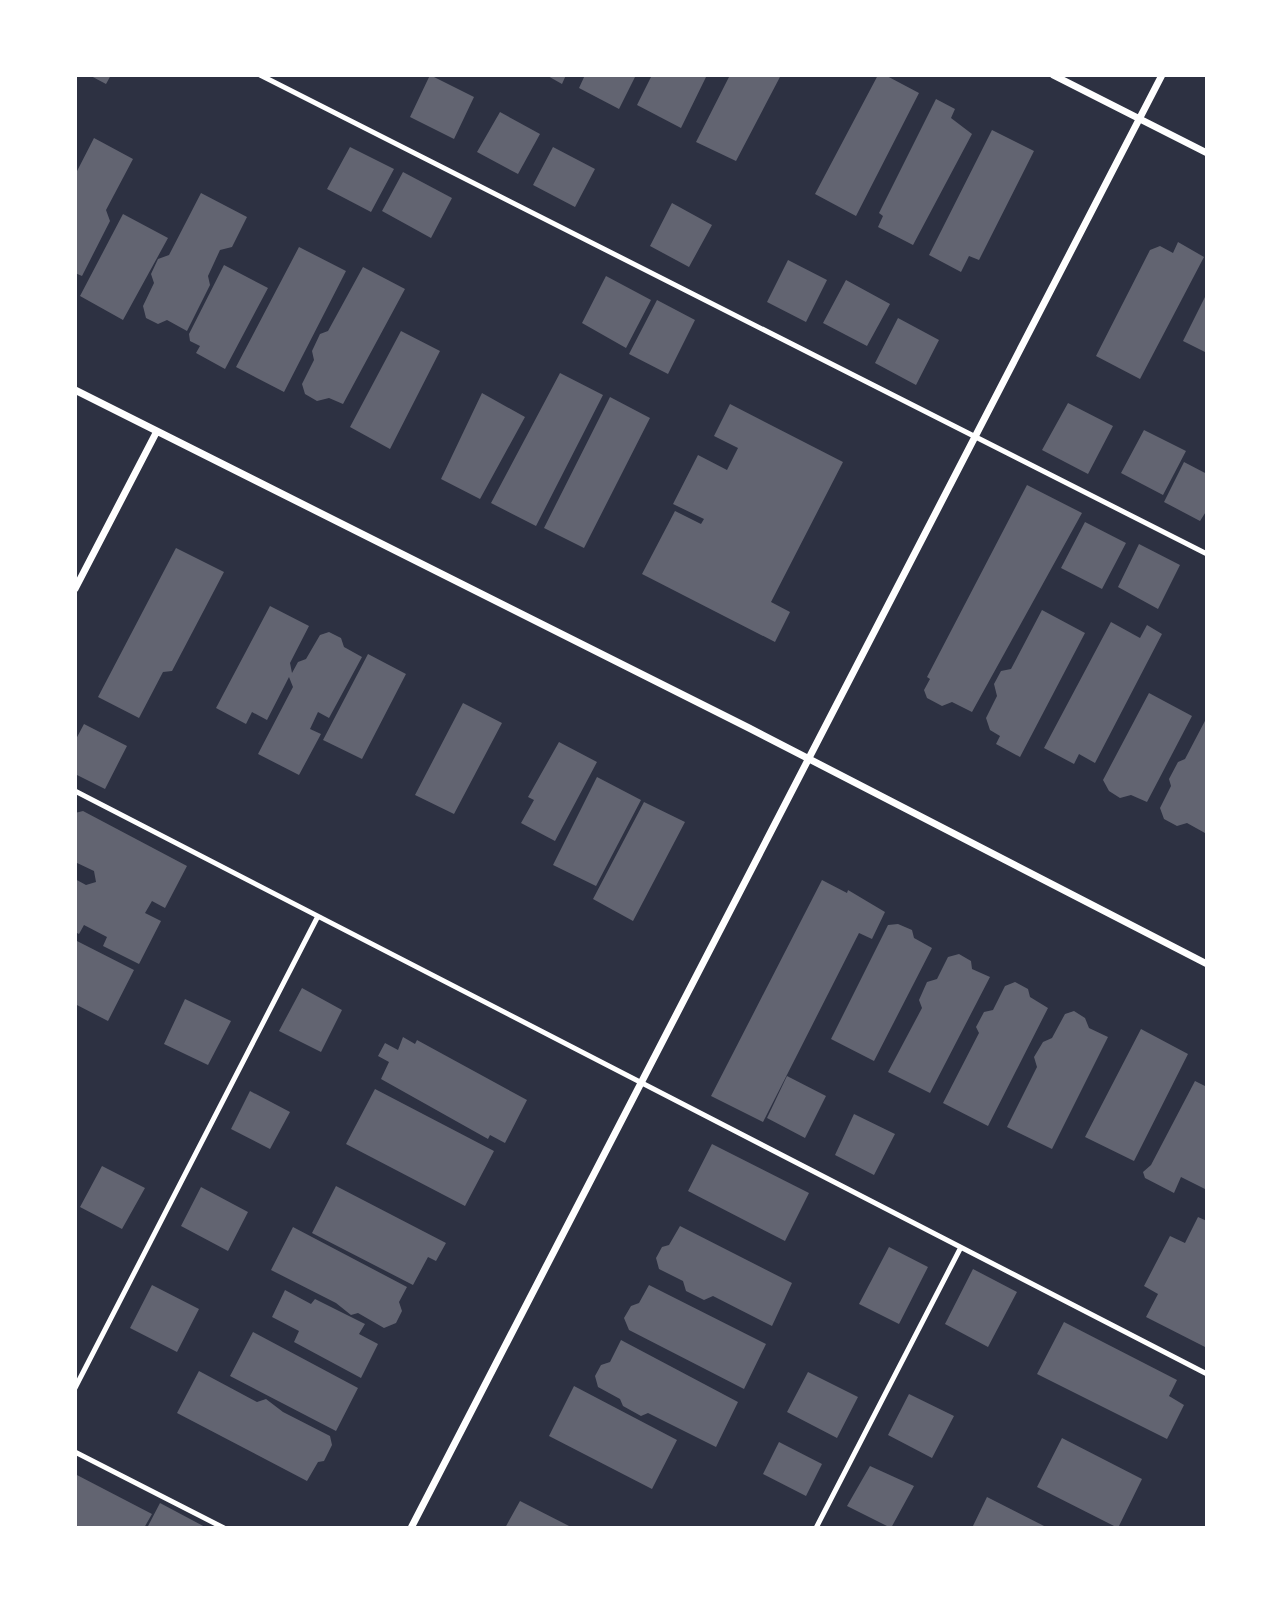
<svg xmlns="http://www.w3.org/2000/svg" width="1282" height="1603" viewBox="0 0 1282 1603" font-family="'Work Sans',sans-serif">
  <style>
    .building { fill: #626471 }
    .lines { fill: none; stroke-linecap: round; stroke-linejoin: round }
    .service { stroke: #fff; stroke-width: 5 }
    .minor { stroke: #fff; stroke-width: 7 }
  </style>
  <rect width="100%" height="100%" fill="#2d3142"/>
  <!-- building -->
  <path class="building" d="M 89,75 L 111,75 L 106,84 Z
    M 430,75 L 474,97 L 454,139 L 410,117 Z
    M 546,75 L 566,75 L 562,84 Z
    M 585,75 L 636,75 L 619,109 L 579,88 Z
    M 652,75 L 707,75 L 681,128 L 637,105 Z
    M 730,75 L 781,75 L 736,161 L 696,142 Z
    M 878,75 L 885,75 L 919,93 L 856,216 L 815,194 Z
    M 936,99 L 955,109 L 951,118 L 972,134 L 913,245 L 878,227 L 883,216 L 879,213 Z
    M 500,112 L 540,134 L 518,174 L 477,152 Z
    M 992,130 L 1034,151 L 979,260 L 969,256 L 961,272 L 929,255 Z
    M 94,138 L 133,159 L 106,210 L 110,221 L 82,276 L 75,273 L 75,175 Z
    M 350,147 L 394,169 L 371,212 L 327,189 Z
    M 553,147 L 595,169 L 575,207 L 533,185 Z
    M 403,172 L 452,198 L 431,238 L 382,211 Z
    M 201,193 L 247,217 L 232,247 L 220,250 L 208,276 L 210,285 L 187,331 L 167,320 L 158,324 L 146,318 L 143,306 L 154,283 L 151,274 L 158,259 L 169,255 Z
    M 672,203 L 712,225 L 689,267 L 650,246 Z
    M 123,214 L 168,238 L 123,320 L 80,296 Z
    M 1178,242 L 1204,257 L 1140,379 L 1096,356 L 1150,250 L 1160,246 L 1173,253 Z
    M 299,247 L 346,271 L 284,392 L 236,367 Z
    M 788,260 L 827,280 L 806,322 L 767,302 Z
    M 224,265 L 268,288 L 225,369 L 196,353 L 200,346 L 190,341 L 189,334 Z
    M 363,267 L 405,289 L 343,404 L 329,398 L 317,401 L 305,394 L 302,384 L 314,360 L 312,351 L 320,334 L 328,331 Z
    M 606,276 L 651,300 L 626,348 L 582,323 Z
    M 846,280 L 890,304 L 867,346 L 823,323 Z
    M 1207,293 L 1207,353 L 1183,341 Z
    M 657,300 L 695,320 L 668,374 L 629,354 Z
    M 898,318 L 939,340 L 916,385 L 875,363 Z
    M 401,331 L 440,351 L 390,449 L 350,427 Z
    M 560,373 L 603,395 L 536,526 L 491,503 Z
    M 482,393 L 525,417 L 480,499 L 441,479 Z
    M 610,397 L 650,418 L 584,548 L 544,528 Z
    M 1068,403 L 1113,426 L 1088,474 L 1042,450 Z
    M 730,404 L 843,462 L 771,602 L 790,612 L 775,642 L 642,574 L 675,511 L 701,524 L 704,519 L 673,504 L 698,455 L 727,470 L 738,448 L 714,436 Z
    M 1144,430 L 1186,451 L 1163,495 L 1121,473 Z
    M 1184,462 L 1207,474 L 1207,510 L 1200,521 L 1164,502 Z
    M 1027,485 L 1082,513 L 972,712 L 952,702 L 942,706 L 927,698 L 924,690 L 930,679 L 927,677 Z
    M 1085,522 L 1126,543 L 1102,589 L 1061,568 Z
    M 1139,544 L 1180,565 L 1158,609 L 1118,587 Z
    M 176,548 L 224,572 L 172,671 L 163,672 L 139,718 L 98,697 Z
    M 270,606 L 309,626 L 290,663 L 292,673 L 298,662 L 306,659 L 320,635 L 329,632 L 341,638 L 344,647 L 362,657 L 329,718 L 318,712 L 310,729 L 321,734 L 299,775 L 258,754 L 293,687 L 289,677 L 267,720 L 252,712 L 246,724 L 216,708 Z
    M 1042,610 L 1085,633 L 1020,757 L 996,744 L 1000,736 L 990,730 L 986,718 L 997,696 L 994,684 L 1001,671 L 1011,669 Z
    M 1111,622 L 1140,638 L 1147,625 L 1162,634 L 1095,763 L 1079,754 L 1074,764 L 1044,748 Z
    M 368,654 L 406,674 L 362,759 L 323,740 Z
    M 1149,693 L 1192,716 L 1147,802 L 1131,795 L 1120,798 L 1109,791 L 1103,780 Z
    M 463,703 L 502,723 L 454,814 L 415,795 Z
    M 1207,717 L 1207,829 L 1205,833 L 1187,823 L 1177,826 L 1164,819 L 1160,808 L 1171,786 L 1169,779 L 1178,762 L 1185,759 Z
    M 84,724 L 127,746 L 105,789 L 75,774 L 75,741 Z
    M 559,742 L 597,762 L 555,841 L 521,823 L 534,800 L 528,797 Z
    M 597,777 L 641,800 L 596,886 L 553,865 Z
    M 644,802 L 685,822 L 633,921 L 593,899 Z
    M 83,811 L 187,866 L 165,908 L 152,901 L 145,913 L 161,921 L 139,964 L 103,946 L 107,937 L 84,925 L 79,934 L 75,932 L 75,879 L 86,885 L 96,882 L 94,871 L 75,862 L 75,813 Z
    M 822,880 L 847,893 L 848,890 L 885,912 L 872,939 L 859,933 L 763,1122 L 711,1096 Z
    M 898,924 L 912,930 L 914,938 L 932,948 L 874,1061 L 831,1039 L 888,925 Z
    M 75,940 L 134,970 L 108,1021 L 75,1004 Z
    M 959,954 L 971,961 L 972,969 L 990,977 L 930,1093 L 888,1072 L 922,1008 L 919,1000 L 927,982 L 937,979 L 948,957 Z
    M 1015,982 L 1028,989 L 1030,997 L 1048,1008 L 988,1126 L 943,1103 L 979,1033 L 976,1027 L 984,1012 L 993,1010 L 1005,986 Z
    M 302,988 L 342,1010 L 321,1052 L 279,1031 Z
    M 185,999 L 231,1021 L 208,1065 L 164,1044 Z
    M 1074,1011 L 1085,1018 L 1089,1028 L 1108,1037 L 1052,1149 L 1007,1127 L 1037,1067 L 1034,1057 L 1043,1042 L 1052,1038 L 1065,1014 Z
    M 1141,1029 L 1188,1054 L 1134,1161 L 1085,1137 Z
    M 403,1037 L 415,1044 L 417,1040 L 527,1100 L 505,1143 L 490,1135 L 488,1139 L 381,1079 L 389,1062 L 378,1056 L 385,1043 L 398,1050 Z
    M 787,1076 L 826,1096 L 805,1138 L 767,1118 Z
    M 1195,1081 L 1207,1087 L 1207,1190 L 1181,1177 L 1174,1193 L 1145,1178 L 1143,1172 L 1151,1165 Z
    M 375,1089 L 494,1151 L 465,1206 L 346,1144 Z
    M 250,1091 L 290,1112 L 270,1149 L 231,1129 Z
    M 854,1114 L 895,1134 L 874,1175 L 835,1155 Z
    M 712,1144 L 809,1193 L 785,1241 L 688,1191 Z
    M 102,1166 L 145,1188 L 122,1229 L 80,1207 Z
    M 336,1186 L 446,1243 L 436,1261 L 428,1257 L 413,1285 L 312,1233 Z
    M 201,1187 L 248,1212 L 228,1251 L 181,1226 Z
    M 1198,1217 L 1207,1221 L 1207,1348 L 1146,1317 L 1158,1294 L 1144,1286 L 1170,1236 L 1185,1243 Z
    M 680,1226 L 792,1283 L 772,1326 L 713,1296 L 704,1300 L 686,1291 L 683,1281 L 659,1269 L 656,1258 L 662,1247 L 669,1245 Z
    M 293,1227 L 407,1287 L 399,1302 L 402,1311 L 396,1323 L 384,1328 L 358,1313 L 351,1315 L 336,1303 L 271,1270 Z
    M 889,1247 L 928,1267 L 899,1324 L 859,1304 Z
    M 973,1269 L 1017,1292 L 988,1347 L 945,1324 Z
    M 152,1285 L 199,1309 L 177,1352 L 130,1328 Z
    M 649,1285 L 766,1344 L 744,1389 L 629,1330 L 624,1318 L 631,1306 L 639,1303 Z
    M 285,1290 L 311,1304 L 315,1299 L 365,1324 L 359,1334 L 378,1344 L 361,1378 L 294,1342 L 299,1331 L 272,1317 Z
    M 1064,1322 L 1177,1380 L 1169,1396 L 1184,1405 L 1167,1439 L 1037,1374 Z
    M 253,1332 L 358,1388 L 336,1431 L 230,1376 Z
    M 621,1340 L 738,1402 L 716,1447 L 648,1413 L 641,1416 L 623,1406 L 620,1399 L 598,1387 L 595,1376 L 601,1365 L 610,1362 Z
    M 199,1371 L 257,1402 L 266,1399 L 283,1412 L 330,1436 L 332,1445 L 324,1461 L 318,1462 L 307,1481 L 177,1413 Z
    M 808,1372 L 858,1397 L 837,1438 L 787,1412 Z
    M 574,1386 L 677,1440 L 652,1489 L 549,1436 Z
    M 909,1394 L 954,1416 L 932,1458 L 888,1435 Z
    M 1062,1438 L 1142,1479 L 1118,1528 L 1037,1487 Z
    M 779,1442 L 822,1464 L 806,1496 L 763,1474 Z
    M 870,1466 L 914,1486 L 891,1528 L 847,1506 Z
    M 75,1474 L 152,1514 L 144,1528 L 75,1528 Z
    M 987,1497 L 1048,1528 L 972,1528 Z
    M 520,1501 L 573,1528 L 505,1528 Z
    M 160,1503 L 207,1528 L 147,1528 Z"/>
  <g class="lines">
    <!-- service -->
    <path class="service" d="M 260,75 L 1207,554
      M 75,791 L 1207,1374
      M 75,1388 L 317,918
      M 75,1452 L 224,1528
      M 816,1528 L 960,1249"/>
    <!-- minor -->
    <path class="minor" d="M 1053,75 L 1207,153
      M 75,390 L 749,728 L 1207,964
      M 75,589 L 157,431
      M 411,1528 L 1162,75"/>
  </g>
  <!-- border -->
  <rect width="1282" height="1603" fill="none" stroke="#ffffff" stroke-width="154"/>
</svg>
